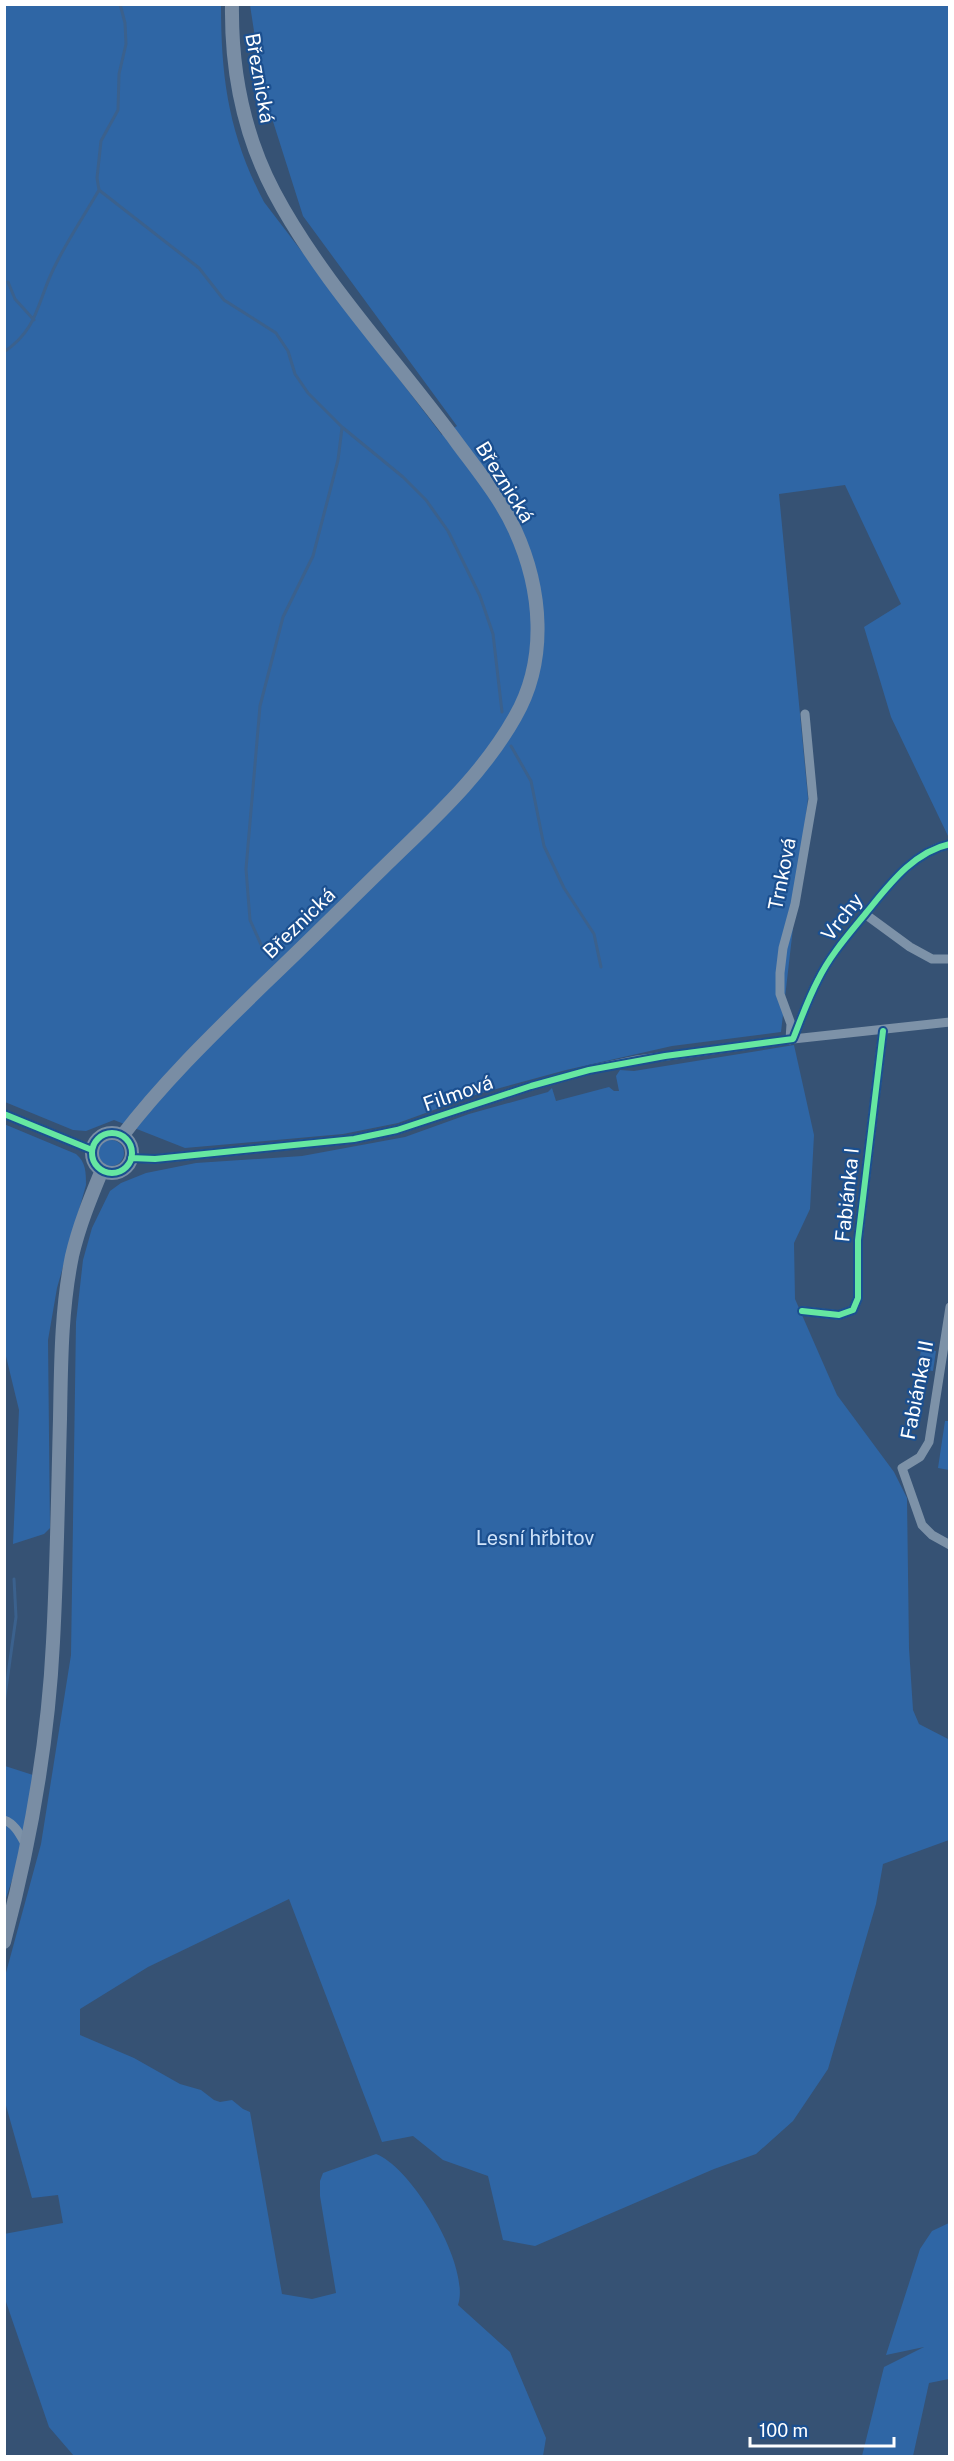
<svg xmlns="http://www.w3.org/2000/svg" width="954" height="2461" viewBox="0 0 954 2461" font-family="'Public Sans',sans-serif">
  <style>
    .green { fill: #2f66a5 }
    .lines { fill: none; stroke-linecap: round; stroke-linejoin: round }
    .stream { stroke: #3b618d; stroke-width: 3 }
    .street { stroke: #7d92a8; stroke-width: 9 }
    .secondary { stroke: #798da4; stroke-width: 14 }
    .cycleway-casing { stroke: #1b4f8f; stroke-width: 10 }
    .cycleway { stroke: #66e7a1; stroke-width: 6 }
    .labels { text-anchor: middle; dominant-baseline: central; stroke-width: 4.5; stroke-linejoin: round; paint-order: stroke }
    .street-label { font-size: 20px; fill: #fff; stroke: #1b4f8f }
    .park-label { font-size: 20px; fill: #cfe3fa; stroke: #1b4f8f }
  </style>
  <rect width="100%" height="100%" fill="#365274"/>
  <!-- green -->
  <path class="green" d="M 4,5 L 221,5 C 221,79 229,135 264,202 L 442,435 L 457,426 L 303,216 L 263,90 L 250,5 L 949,5 L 949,838 L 891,717 L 864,627 L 901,604 L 845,485 L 779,494 L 808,798 L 781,1032 L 672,1046 L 566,1070 L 478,1094 L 398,1123 L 343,1134 L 185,1148 L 114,1120 L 86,1131 L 73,1130 L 5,1102 Z
    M 794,1045 L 814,1135 L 810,1209 L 794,1243 L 795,1299 L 837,1395 L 894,1472 L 907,1498 L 909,1648 L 913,1710 L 919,1724 L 950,1740 L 949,1840 L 883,1864 L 876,1904 L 828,2069 L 793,2121 L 756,2154 L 714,2169 L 535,2246 L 503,2240 L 488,2176 L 443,2160 L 413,2136 L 382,2142 L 289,1899 L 148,1967 L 80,2009 L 80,2035 L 134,2058 L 180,2084 L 201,2090 L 214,2100 L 220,2102 L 232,2100 L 243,2109 L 250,2112 L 282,2294 L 312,2299 L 336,2293 L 320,2196 L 320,2181 L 323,2173 L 376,2154 C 413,2168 471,2267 458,2305 L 510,2352 L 546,2438 L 543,2456 L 74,2456 L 49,2427 L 5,2299 L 4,2234 L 63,2223 L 58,2195 L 32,2198 L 5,2102 L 4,1980 L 41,1844 L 71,1655 L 76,1322 L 83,1260 L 92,1228 L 110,1191 L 121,1183 L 146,1173 L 196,1163 L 302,1156 L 405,1137 L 469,1114 L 548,1092 L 552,1088 L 556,1101 L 609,1087 L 614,1091 L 619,1091 L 616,1076 L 620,1070 L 634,1071 Z
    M 4,1124 L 76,1154 C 86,1162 86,1173 86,1185 L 57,1288 L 48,1340 L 50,1528 L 44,1534 L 13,1544 L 19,1410 L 4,1348 Z
    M98 1153a13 13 0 1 1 26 0a13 13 0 1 1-26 0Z
    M 921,1349 L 936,1351 L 933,1371 L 918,1369 Z
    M 945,1421 L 949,1421 L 949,1470 L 938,1468 Z
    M 5,1766 L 33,1775 L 20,1856 L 5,1901 Z
    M 949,2223 L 949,2379 L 929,2383 L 913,2456 L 862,2456 L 884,2367 L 924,2347 L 886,2355 L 920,2249 L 932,2231 Z"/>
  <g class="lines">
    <!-- stream -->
    <path class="stream" d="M 120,4 L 125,23 L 126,44 L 119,74 L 118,110 L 101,141 L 97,178 L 99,190 L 199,268 L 224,300 L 276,333 L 288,351 L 295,374 L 308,393 L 342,427 L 403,477 L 426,500 L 448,531 L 480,596 L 493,634 L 502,712
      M 8,282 L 15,299 L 34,320
      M 4,352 C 38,329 37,303 53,270 C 66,242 84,216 99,190
      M 511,746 L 531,781 L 544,846 L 564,888 L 594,934 L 601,967
      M 263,949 L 250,920 L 246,869 L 260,706 L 283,617 L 313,556 L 338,460 L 342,428
      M 4,1703 L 16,1617 L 14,1579"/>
    <!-- street -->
    <path class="street" d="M 865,914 L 910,947 L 932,959 L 950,959
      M 793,1039 C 801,1019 808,999 818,980 C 830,955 849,934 866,913 C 889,885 913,852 950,844
      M 790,1040 L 791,1024 L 780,994 L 780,973 L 783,948 L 795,904 L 813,799 L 805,714
      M 4,1114 L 92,1150
      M 131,1158 L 155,1159 L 354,1139 L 397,1130 L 531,1086 L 589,1070 L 637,1060 L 793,1039 L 950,1022
      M 950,1307 L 929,1442 L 920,1457 L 902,1468 L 922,1525 L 932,1535 L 950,1545
      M 802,1311 L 839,1315 L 853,1310 L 858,1298 L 858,1240 L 883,1031
      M 4,1820 C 16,1824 21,1837 27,1847"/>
    <!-- secondary -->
    <path class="secondary" d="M92 1153a20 20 0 1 1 40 0a20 20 0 1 1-40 0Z
      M 122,1136 C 164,1081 214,1033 264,984 C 304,946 343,907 383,868 C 431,821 482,776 515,717 C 548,660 542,589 515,530 C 501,499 478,471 458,444 C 398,362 321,281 274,192 C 243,133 231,70 232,4
      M 4,1942 C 30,1844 48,1744 53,1642 C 57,1568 58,1493 60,1419 C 61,1365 61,1310 72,1256 C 79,1226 90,1199 102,1170"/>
    <defs>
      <path id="cycleway" d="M 4,1114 L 92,1150
        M92 1153a20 20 0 1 1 40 0a20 20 0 1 1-40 0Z
        M 131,1158 L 155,1159 L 354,1139 L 397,1130 L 531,1086 L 589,1070 L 665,1056 L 793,1039 C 801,1019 808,999 818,980 C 830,955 849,934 866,913 C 889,885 913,852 950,844
        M 802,1311 L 839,1315 L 853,1310 L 858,1298 L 858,1240 L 883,1031"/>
    </defs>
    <!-- cycleway casing -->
    <use href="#cycleway" class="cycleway-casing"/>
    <!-- cycleway -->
    <use href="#cycleway" class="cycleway"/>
  </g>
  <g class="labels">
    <!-- street labels -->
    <g class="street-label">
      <text transform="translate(260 78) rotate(80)">Březnická</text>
      <text transform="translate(505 482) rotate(58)">Březnická</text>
      <text transform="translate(782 874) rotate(-79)">Trnková</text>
      <text transform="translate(842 917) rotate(-52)">Vrchy</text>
      <text transform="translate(299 923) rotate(-44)">Březnická</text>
      <text transform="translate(458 1093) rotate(-19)">Filmová</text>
      <text transform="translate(847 1195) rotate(-84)">Fabiánka I</text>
      <text transform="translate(917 1390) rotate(-79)">Fabiánka II</text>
    </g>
    <!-- park labels -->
    <g class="park-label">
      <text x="535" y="1538">Lesní hřbitov</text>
    </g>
  </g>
  <!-- border -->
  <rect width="954" height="2461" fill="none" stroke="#ffffff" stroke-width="12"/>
  <!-- scale -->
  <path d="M750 2437v9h144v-9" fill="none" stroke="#ffffff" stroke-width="3"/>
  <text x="759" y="2437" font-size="18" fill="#ffffff" stroke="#1b4f8f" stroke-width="4.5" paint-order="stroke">100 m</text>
</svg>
